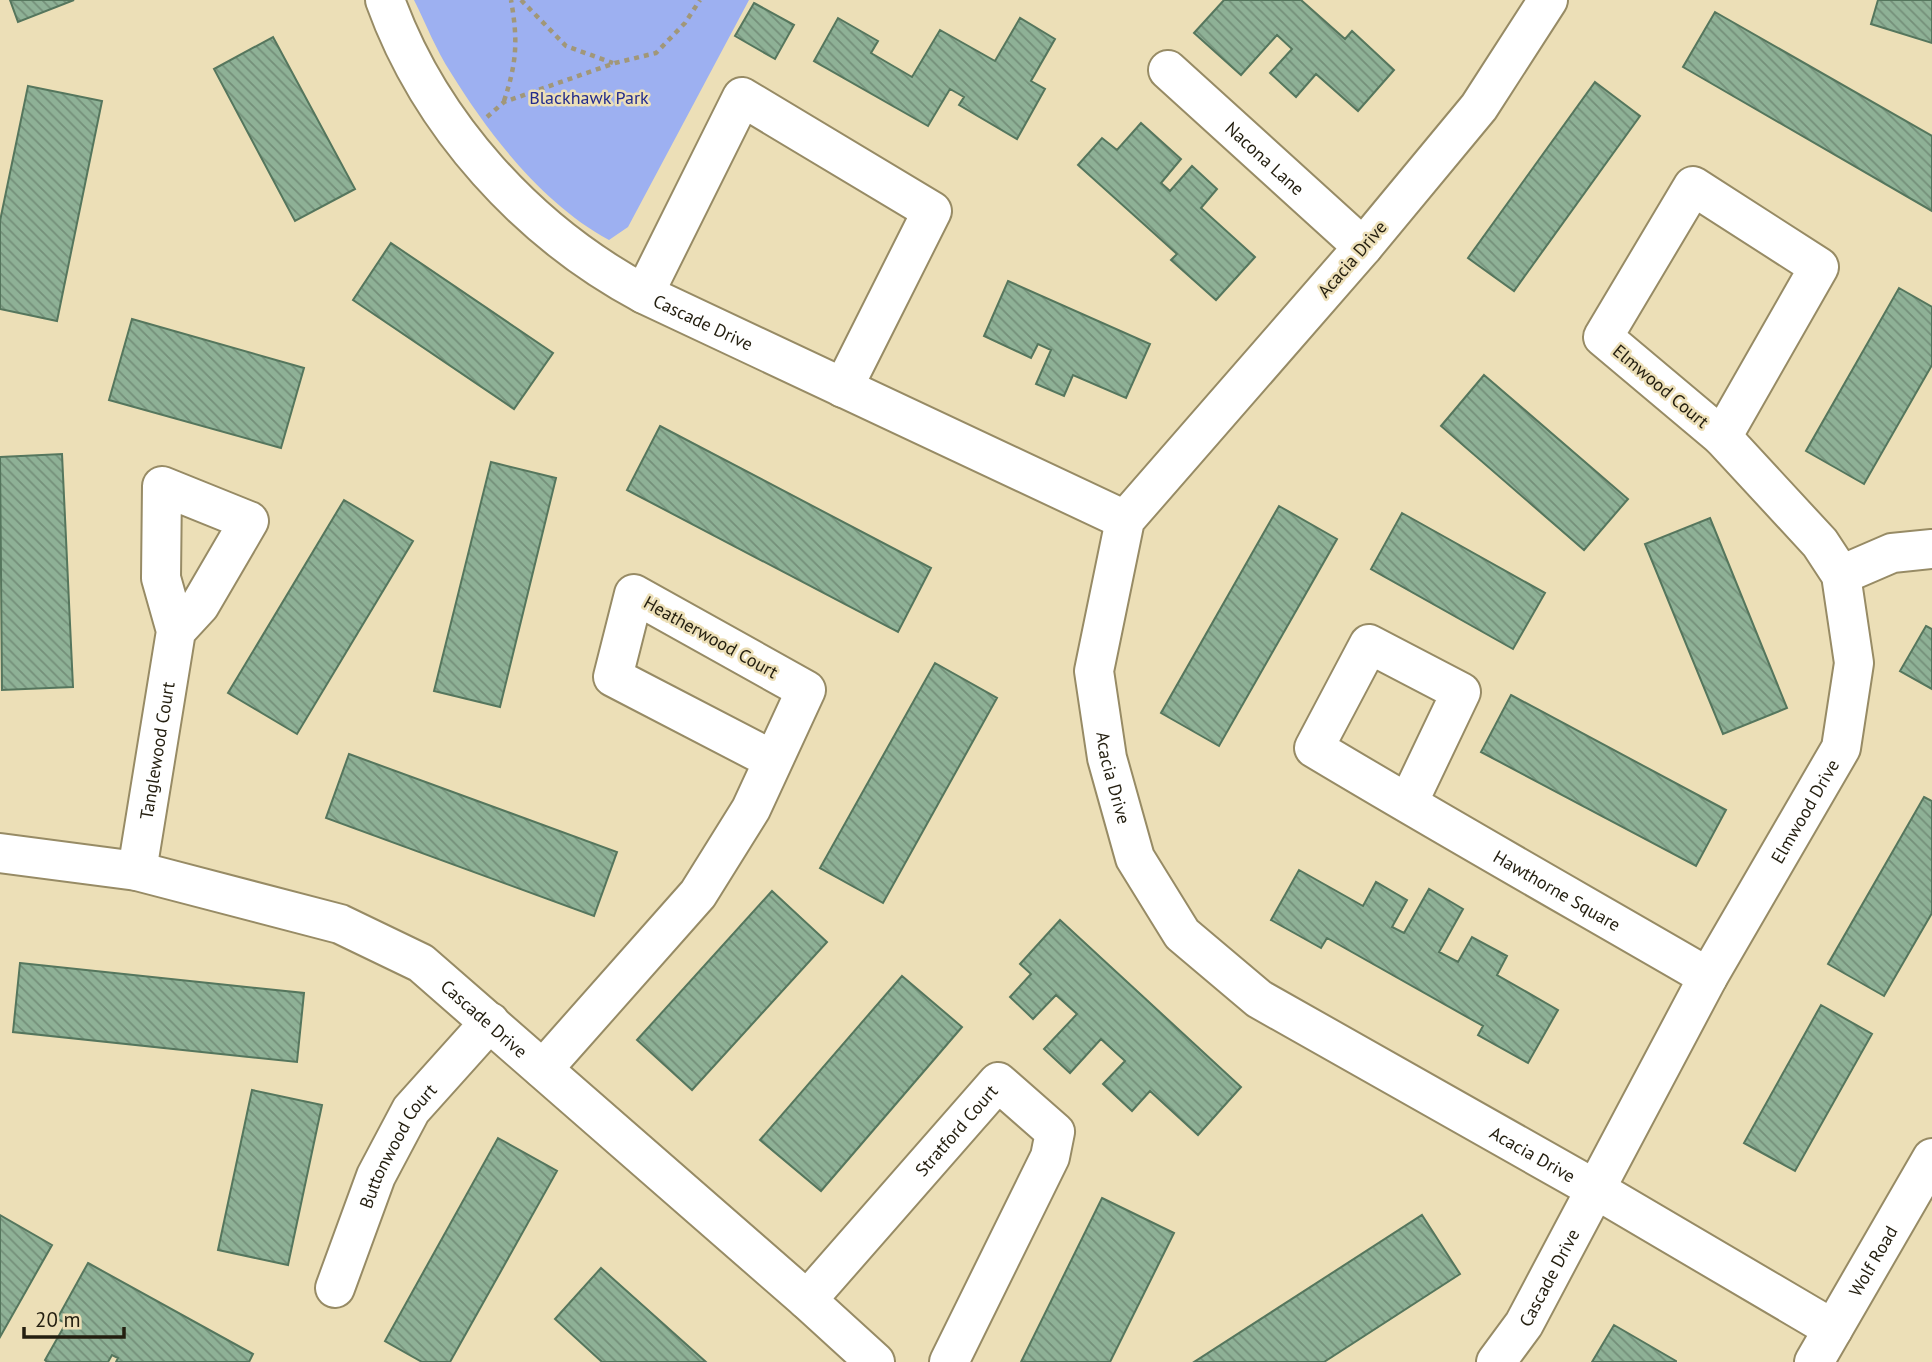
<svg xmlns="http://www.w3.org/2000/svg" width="1932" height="1362" viewBox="0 0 1932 1362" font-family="'PT Sans',sans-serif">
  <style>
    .park { fill: #9db0f1 }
    .building { fill: url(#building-back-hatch); stroke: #55765d; stroke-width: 2 }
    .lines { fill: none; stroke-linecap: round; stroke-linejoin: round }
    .minor-casing { stroke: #978b65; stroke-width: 42 }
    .path { stroke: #a19779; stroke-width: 4.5; stroke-dasharray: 5 5; stroke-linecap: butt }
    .minor { stroke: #fff; stroke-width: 38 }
    .labels { text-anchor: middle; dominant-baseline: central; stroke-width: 5; stroke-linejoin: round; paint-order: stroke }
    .park-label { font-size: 18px; fill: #232c8c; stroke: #ecdfb7 }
    .street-label { font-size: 18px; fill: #231e0f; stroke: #ecdfb7 }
  </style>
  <defs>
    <pattern id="building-back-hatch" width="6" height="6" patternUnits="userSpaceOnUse" patternTransform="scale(1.75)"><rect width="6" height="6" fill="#8eb196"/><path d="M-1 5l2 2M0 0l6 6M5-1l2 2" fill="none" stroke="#748f79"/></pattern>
  </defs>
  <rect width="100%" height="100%" fill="#ecdfb7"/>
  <!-- park -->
  <path class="park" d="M 414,0 L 749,0 L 628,227 L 609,240 C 543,204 490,136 451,73 C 436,50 426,24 414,0 Z"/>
  <!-- building -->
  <path class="building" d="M 10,0 L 74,0 L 18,22 Z
    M 1224,0 L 1301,0 L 1345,39 L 1352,31 L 1394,70 L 1358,111 L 1316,74 L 1296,97 L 1270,73 L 1292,49 L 1277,35 L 1241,75 L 1194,33 Z
    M 1878,0 L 1932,0 L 1932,43 L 1871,24 Z
    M 754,3 L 794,25 L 775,59 L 735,36 Z
    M 1715,12 L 1932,136 L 1932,211 L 1683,67 Z
    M 838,18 L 878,41 L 871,53 L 912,77 L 940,30 L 995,61 L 1020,18 L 1055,39 L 1031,81 L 1045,89 L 1017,139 L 959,105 L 964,97 L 950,89 L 928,126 L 814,61 Z
    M 273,37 L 355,189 L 295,221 L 214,69 Z
    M 1595,82 L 1640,116 L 1514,291 L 1468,258 Z
    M 28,86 L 102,101 L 57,321 L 0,309 L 0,221 Z
    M 1141,123 L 1181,159 L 1161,183 L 1170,191 L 1192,166 L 1217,189 L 1201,208 L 1255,257 L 1216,300 L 1171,260 L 1177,254 L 1078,165 L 1102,138 L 1117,150 Z
    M 391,243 L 553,353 L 514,409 L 353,300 Z
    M 1008,281 L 1150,344 L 1126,398 L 1073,375 L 1064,396 L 1036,384 L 1051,350 L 1038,344 L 1031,358 L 984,336 Z
    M 1899,288 L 1932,307 L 1932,365 L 1864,484 L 1806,451 Z
    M 132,319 L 304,368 L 281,448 L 109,400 Z
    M 1484,375 L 1628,499 L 1584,550 L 1441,426 Z
    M 660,426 L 931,568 L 898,632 L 627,490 Z
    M 62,454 L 73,687 L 2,690 L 0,457 Z
    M 491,462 L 556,478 L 500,707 L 434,691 Z
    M 344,500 L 413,541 L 297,734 L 228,693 Z
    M 1279,506 L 1337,539 L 1219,746 L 1161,713 Z
    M 1402,513 L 1545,593 L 1513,649 L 1371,569 Z
    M 1710,518 L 1787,708 L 1723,734 L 1645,544 Z
    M 1926,626 L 1932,629 L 1932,689 L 1900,671 Z
    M 935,663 L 997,698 L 883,903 L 820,868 Z
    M 1511,695 L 1726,810 L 1696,866 L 1481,752 Z
    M 349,754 L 617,852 L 594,916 L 326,818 Z
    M 1924,797 L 1932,801 L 1932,913 L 1884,996 L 1828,964 Z
    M 1299,870 L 1363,906 L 1376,882 L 1407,900 L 1392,927 L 1404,933 L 1429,889 L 1463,909 L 1439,952 L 1458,962 L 1472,937 L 1507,956 L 1497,975 L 1558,1010 L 1528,1063 L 1478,1035 L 1483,1026 L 1327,938 L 1321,948 L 1271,920 Z
    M 772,891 L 827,942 L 692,1090 L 637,1040 Z
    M 1060,920 L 1241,1087 L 1198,1135 L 1150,1091 L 1132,1111 L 1103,1084 L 1125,1061 L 1101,1039 L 1070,1073 L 1044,1049 L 1077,1014 L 1056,995 L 1033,1019 L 1010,997 L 1031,974 L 1020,964 Z
    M 20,963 L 304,993 L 297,1062 L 13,1032 Z
    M 902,976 L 962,1027 L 821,1191 L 760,1140 Z
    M 1821,1005 L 1872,1034 L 1795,1171 L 1744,1143 Z
    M 252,1090 L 322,1105 L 288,1265 L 218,1250 Z
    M 498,1138 L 557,1171 L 450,1362 L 422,1362 L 385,1341 Z
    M 1102,1198 L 1174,1233 L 1110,1362 L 1021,1362 Z
    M 0,1215 L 52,1245 L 0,1337 Z
    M 1422,1215 L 1460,1274 L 1324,1362 L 1194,1362 Z
    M 88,1263 L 253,1354 L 249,1362 L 116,1362 L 118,1358 L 112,1355 L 108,1362 L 47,1362 L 45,1360 L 66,1323 L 57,1319 Z
    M 601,1268 L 706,1362 L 602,1362 L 555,1319 Z
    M 1614,1325 L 1676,1361 L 1676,1362 L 1592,1362 Z"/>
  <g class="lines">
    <defs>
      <g id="minor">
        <path id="s1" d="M 385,0 C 430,125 528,232 644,294 L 1125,520"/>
        <path id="s2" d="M 1548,0 L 1479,107 L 1363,247 L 1125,520 L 1094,671 L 1107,758 L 1135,858 L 1182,934 L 1259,999 L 1595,1189 L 1833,1329"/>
        <path id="s3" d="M 1168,70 L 1363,247"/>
        <path d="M 1693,186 L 1819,267 L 1722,437 L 1603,337 Z"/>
        <path d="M 644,294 L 742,97 L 932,211 L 843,388"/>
        <path d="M 1841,575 L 1892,553 L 1932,549"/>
        <path id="s4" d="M 1408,803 L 1461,692 L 1369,644 L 1314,748 C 1444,826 1577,901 1708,977"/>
        <path id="s5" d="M 0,853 L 137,871 L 340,924 L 421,963 L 807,1300 L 875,1362"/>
        <path id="s6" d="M 137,871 L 176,631 L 200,605 L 249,521 L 162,486 L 161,578 L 176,631"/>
        <path d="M 543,1069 L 698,894 L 751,809 L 806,690 L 634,594 L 613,677 L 773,760"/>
        <path id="s7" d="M 335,1288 L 376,1176 L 411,1110 L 490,1022"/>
        <path id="s8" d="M 807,1300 L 998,1082 L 1055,1132 L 1050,1157 L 949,1362"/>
        <path id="s9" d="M 1496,1362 L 1524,1324 L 1708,977 L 1841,748 L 1854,663 L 1841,575 L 1820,543 L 1722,437"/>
        <path id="s10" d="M 1814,1362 L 1932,1158"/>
      </g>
    </defs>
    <!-- minor casing -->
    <use href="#minor" class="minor-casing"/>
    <!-- path -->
    <path class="path" d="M 521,0 L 566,46 L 613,63
      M 504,101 C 517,62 518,40 511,0
      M 487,117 L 504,102 L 615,63 L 656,53 L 685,23 L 700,0"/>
    <!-- minor -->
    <use href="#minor" class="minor"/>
  </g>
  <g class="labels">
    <!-- park labels -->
    <g class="park-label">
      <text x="589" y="97">Blackhawk Park</text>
    </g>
    <!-- street labels -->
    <g class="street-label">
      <text stroke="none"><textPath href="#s3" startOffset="131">Nacona Lane</textPath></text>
      <text transform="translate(1352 259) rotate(-49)">Acacia Drive</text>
      <text stroke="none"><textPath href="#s1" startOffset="466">Cascade Drive</textPath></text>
      <text transform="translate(1661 386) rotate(40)">Elmwood Court</text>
      <text transform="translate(711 637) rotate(29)">Heatherwood Court</text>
      <text stroke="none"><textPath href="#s6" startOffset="122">Tanglewood Court</textPath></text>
      <text stroke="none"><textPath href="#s2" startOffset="934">Acacia Drive</textPath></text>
      <text stroke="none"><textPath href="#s9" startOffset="632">Elmwood Drive</textPath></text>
      <text stroke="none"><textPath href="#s4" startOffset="626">Hawthorne Square</textPath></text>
      <text stroke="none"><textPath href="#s5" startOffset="522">Cascade Drive</textPath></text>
      <text stroke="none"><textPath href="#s8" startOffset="226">Stratford Court</textPath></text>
      <text stroke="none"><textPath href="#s7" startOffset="156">Buttonwood Court</textPath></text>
      <text stroke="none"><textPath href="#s2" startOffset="1522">Acacia Drive</textPath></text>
      <text stroke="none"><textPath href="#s10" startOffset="117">Wolf Road</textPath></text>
      <text stroke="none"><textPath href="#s9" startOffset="100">Cascade Drive</textPath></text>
    </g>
  </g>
  <!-- scale -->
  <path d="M24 1327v10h100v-10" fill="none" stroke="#231e0f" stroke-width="3.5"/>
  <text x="35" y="1327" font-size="21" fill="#231e0f" stroke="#ecdfb7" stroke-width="5" paint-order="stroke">20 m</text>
</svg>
